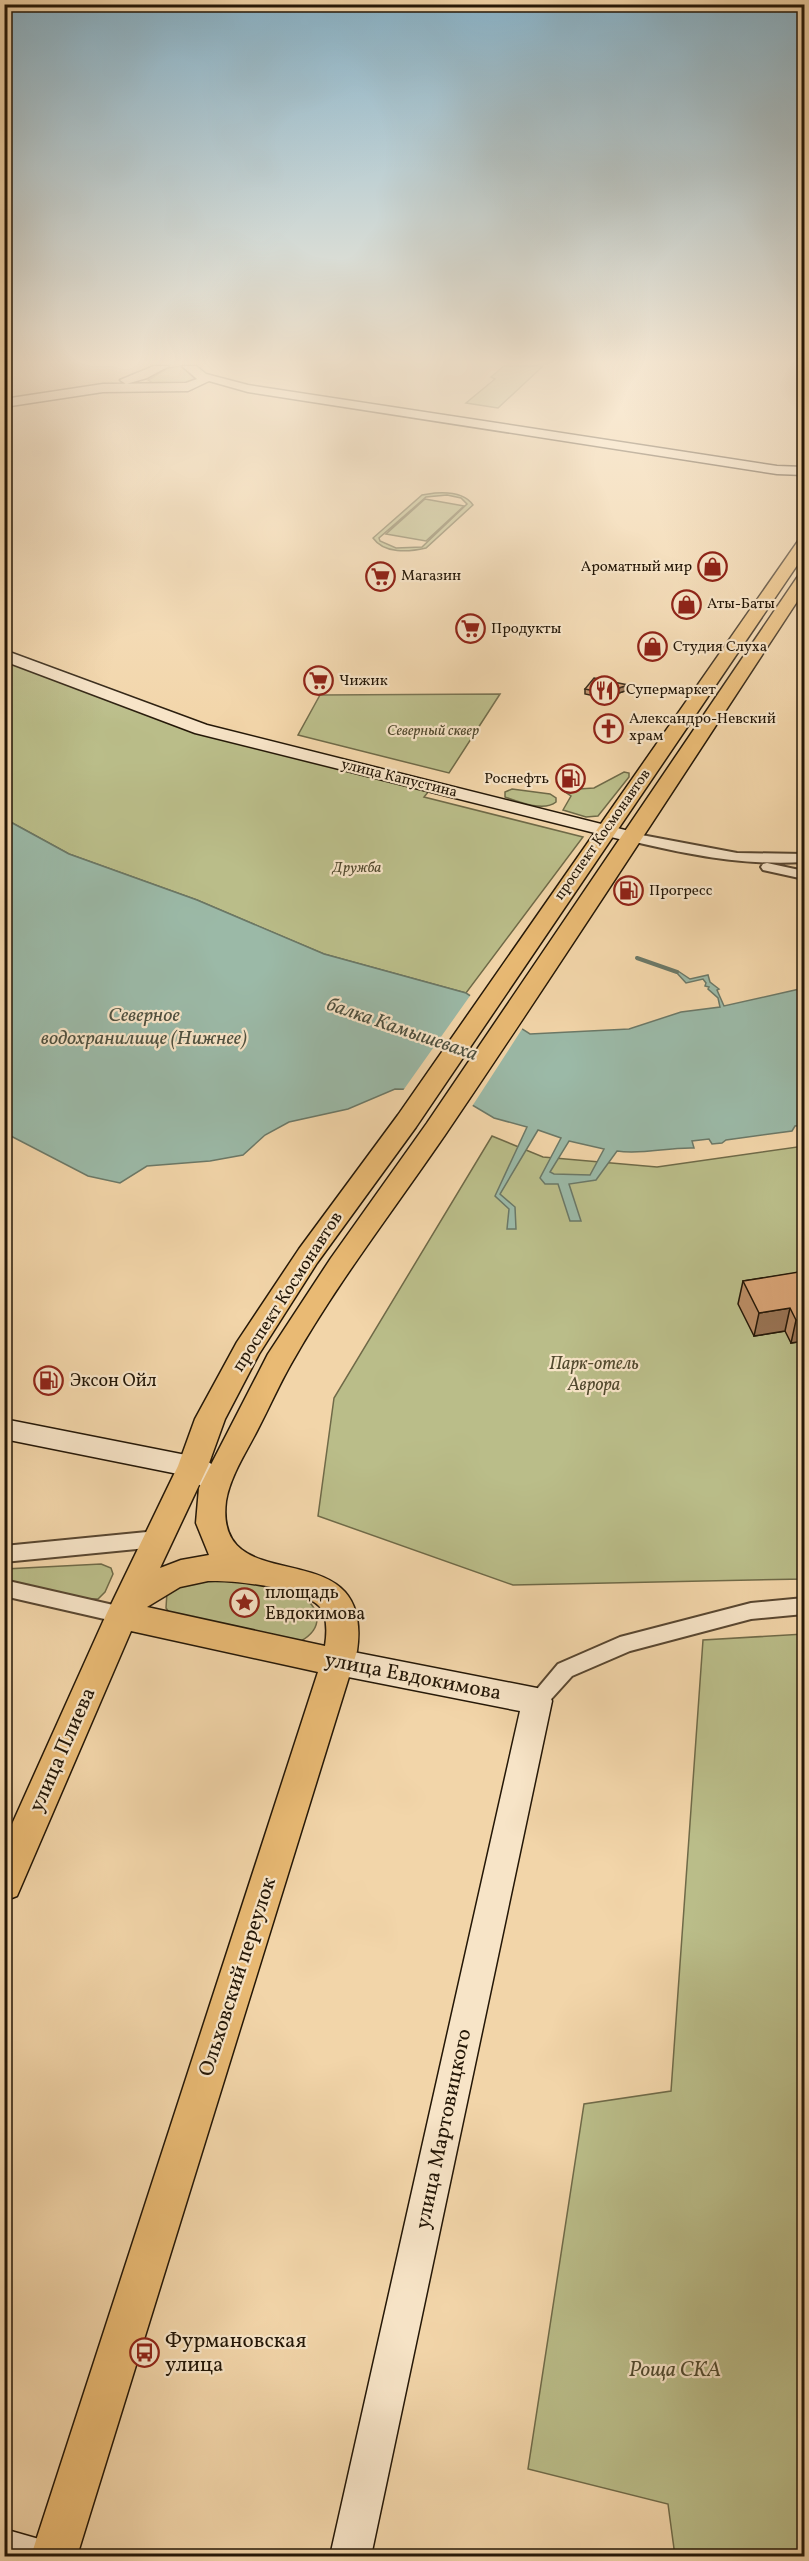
<svg xmlns="http://www.w3.org/2000/svg" width="809" height="2561" viewBox="0 0 809 2561" font-family="Vollkorn,serif">
  <style>
    .green { fill: #babd89; stroke: #6f6a48; stroke-width: 1.5; fill-rule: evenodd }
    .water { fill: #9bb9a7; stroke: #6b7867; stroke-width: 1.5; fill-rule: evenodd }
    .pier { fill: #f2d5a9 }
    .lines { fill: none; stroke-linecap: round; stroke-linejoin: round }
    .stream { stroke: #6b7867; stroke-width: 4 }
    .street-casing { stroke: #584630; stroke-width: 4 }
    .secondary-casing { stroke: #241707; stroke-width: 3 }
    .primary-casing { stroke: #241707; stroke-width: 3 }
    .street { fill: #f7e4c7; fill-rule: evenodd }
    .secondary { fill: #f7e4c7; fill-rule: evenodd }
    .primary { fill: #e9ba74; fill-rule: evenodd }
    .wall { fill: #bb8d65; stroke: #241707; stroke-width: 1.5 }
    .shaded-wall { fill: #987353; stroke: #241707; stroke-width: 1.5 }
    .building { fill: #d9a476; stroke: #241707; stroke-width: 1.5 }
    .labels { text-anchor: middle; dominant-baseline: central; stroke-width: 4.5; stroke-linejoin: round; paint-order: stroke }
    .far-poi-label { font-size: 15px; fill: #241707; stroke: #f7e4c7; text-anchor: start }
    .far-park-label { font-size: 15px; font-style: italic; fill: #51492e; stroke: #f7e4c7 }
    .far-street-label { font-size: 15px; fill: #241707; stroke: #f7e4c7 }
    .street-label { font-size: 18px; fill: #241707; stroke: #f7e4c7 }
    .park-label { font-size: 18px; font-style: italic; fill: #51492e; stroke: #f7e4c7 }
    .poi-label { font-size: 18px; fill: #241707; stroke: #f7e4c7; text-anchor: start }
    .water-label { font-size: 20px; font-style: italic; fill: #4e503f; stroke: #f7e4c7 }
    .near-street-label { font-size: 21px; fill: #241707; stroke: #f7e4c7 }
    .near-poi-label { font-size: 21px; fill: #241707; stroke: #f7e4c7; text-anchor: start }
    .near-park-label { font-size: 21px; font-style: italic; fill: #51492e; stroke: #f7e4c7 }
  </style>
  <rect width="100%" height="100%" fill="#f2d5a9"/>
  <filter id="stains"><feTurbulence type="fractalNoise" baseFrequency=".00333" numOctaves="4"/><feColorMatrix values="0 0 0 0 .2 0 0 0 0 .09 0 0 0 0 .02 0 0 0 .5 -.17"/></filter>
  <radialGradient id="worn" r=".72"><stop offset=".6" stop-color="#630" stop-opacity="0"/><stop offset="1" stop-color="#630" stop-opacity=".3"/></radialGradient>
  <!-- green -->
  <path class="green" d="M 182,366 L 186,368 L 196,380 C 186,387 157,388 148,380 L 168,368 Z
    M 504,366 L 543,366 L 498,408 L 466,403 L 495,379 L 491,377 Z
    M 435,493 C 448,492 465,493 473,505 L 426,548 C 409,552 384,554 373,538 L 422,495 ZM 447,495 L 461,498 L 467,504 L 422,547 L 396,548 L 380,541 L 379,538 L 426,497 Z
    M 425,499 L 464,506 L 426,541 L 386,534 Z
    M 4,659 L 189,730 L 429,791 L 424,797 L 583,837 L 466,993 L 324,954 L 197,900 L 69,854 L 5,819 Z
    M 500,694 L 449,773 L 298,735 L 320,695 Z
    M 624,772 L 629,773 L 629,777 L 598,816 L 586,817 L 563,810 L 571,796 L 562,790 L 594,788 Z
    M 512,789 L 550,794 L 556,798 L 556,802 C 544,812 519,802 505,797 L 505,792 Z
    M 492,1136 L 543,1157 L 657,1167 L 804,1146 L 804,1579 L 513,1585 L 318,1516 L 334,1398 Z
    M 101,1564 L 111,1568 L 113,1574 L 105,1592 L 98,1599 L 88,1599 L 5,1583 L 5,1569 Z
    M 211,1574 L 299,1594 C 320,1607 325,1627 301,1641 L 171,1615 L 166,1608 L 167,1592 Z
    M 804,1634 L 804,2556 L 675,2556 L 668,2504 L 528,2469 L 584,2104 L 671,2091 L 703,1640 Z"/>
  <!-- water -->
  <path class="water" d="M 5,819 L 69,854 L 197,900 L 324,954 L 466,993 L 530,1034 L 629,1029 L 681,1012 L 720,1007 L 718,998 L 708,989 L 709,987 L 705,986 L 706,983 L 703,979 L 686,983 L 676,972 L 678,971 L 690,979 L 708,975 L 710,982 L 719,989 L 717,990 L 724,1006 L 804,988 L 804,1125 L 795,1126 L 792,1131 L 726,1140 L 722,1143 L 712,1144 L 709,1139 L 692,1141 L 694,1148 C 668,1147 642,1155 617,1151 L 596,1180 L 569,1184 L 581,1221 L 570,1221 L 558,1184 L 545,1184 L 540,1178 L 561,1138 L 538,1130 L 500,1194 L 515,1207 L 516,1229 L 507,1229 L 509,1209 L 495,1196 L 527,1127 L 494,1118 L 447,1090 L 395,1089 L 348,1109 L 289,1122 L 265,1135 L 243,1155 L 210,1161 L 147,1166 L 120,1183 L 88,1176 L 5,1133 ZM 569,1141 L 604,1149 L 590,1175 L 554,1174 L 550,1172 Z"/>
  <!-- pier -->
  <path class="pier" d="M 472,993 L 524,1026 L 471,1108 L 446,1093 L 402,1092 Z"/>
  <g class="lines">
    <!-- stream -->
    <path class="stream" d="M 637,958 L 677,972"/>
    <defs>
      <path id="street" d="M 631,833 L 737,853 L 804,854 L 804,862 C 744,866 685,854 627,840 L 625,837 L 627,834 Z
        M 767,863 L 804,871 L 804,879 L 763,870 L 761,867 L 763,864 Z
        M 157,1531 L 164,1534 L 166,1539 L 164,1544 L 157,1547 L 4,1562 L 4,1546 Z
        M 4,1580 L 122,1607 L 129,1609 L 132,1615 L 129,1621 L 122,1623 L 4,1596 Z
        M 804,1598 L 804,1614 L 751,1619 L 630,1651 L 572,1676 L 544,1707 L 537,1710 L 530,1707 L 527,1701 L 558,1664 L 620,1637 L 751,1603 Z"/>
      <path id="secondary" d="M 154,366 L 169,366 L 147,378 L 126,384 L 120,380 Z
        M 182,366 L 196,366 L 206,374 L 248,385 L 777,466 L 804,467 L 804,475 L 777,474 L 248,392 L 209,381 L 188,391 L 103,392 L 4,407 L 4,399 L 103,384 L 186,383 L 197,379 Z
        M 4,650 L 207,725 L 637,833 L 640,837 L 637,841 L 631,842 L 195,733 L 4,661 Z
        M 4,1419 L 196,1457 C 210,1461 227,1472 227,1488 L 223,1495 L 214,1499 L 205,1495 L 201,1486 L 188,1476 L 4,1439 Z
        M 338,1649 L 537,1688 L 548,1692 L 552,1701 L 371,2556 L 330,2556 L 520,1711 L 338,1675 L 328,1671 L 323,1662 L 328,1653 Z
        M 4,2529 L 46,2541 L 51,2556 L 4,2556 Z"/>
      <path id="primary" d="M 804,539 L 804,555 L 416,1127 L 317,1263 L 259,1354 L 225,1419 L 208,1466 L 160,1568 L 181,1560 L 209,1555 L 196,1523 L 199,1488 L 268,1354 L 331,1258 L 427,1123 L 796,579 L 798,576 L 804,574 L 804,591 C 685,772 567,955 445,1135 C 393,1211 336,1284 291,1364 C 279,1385 269,1408 258,1429 C 247,1451 230,1476 226,1501 C 213,1606 375,1525 357,1651 L 77,2556 L 31,2556 L 318,1672 L 131,1631 L 17,1896 L 4,1901 L 4,1842 L 106,1615 L 178,1466 L 195,1419 L 237,1342 L 299,1249 L 398,1115 L 798,541 ZM 208,1581 C 233,1580 300,1587 319,1606 C 328,1616 327,1633 325,1646 L 147,1607 L 180,1587 Z"/>
    </defs>
    <!-- street casing -->
    <use href="#street" class="street-casing"/>
    <!-- secondary casing -->
    <use href="#secondary" class="secondary-casing"/>
    <!-- primary casing -->
    <use href="#primary" class="primary-casing"/>
    <!-- street -->
    <use href="#street" class="street"/>
    <!-- secondary -->
    <use href="#secondary" class="secondary"/>
    <!-- primary -->
    <use href="#primary" class="primary"/>
  </g>
  <!-- wall -->
  <path class="wall" d="M 585,689 L 628,690 L 604,698 L 585,694 Z
    M 804,1269 L 804,1341 L 791,1343 L 785,1331 L 754,1336 L 738,1304 L 743,1281 L 797,1273 L 798,1270 Z"/>
  <!-- shaded-wall -->
  <path class="shaded-wall" d="M 628,685 L 628,690 L 604,698 L 604,693 Z
    M 790,1308 L 785,1331 L 754,1336 L 759,1313 Z
    M 804,1318 L 804,1341 L 791,1343 L 796,1320 Z"/>
  <!-- building -->
  <path class="building" d="M 594,678 L 628,685 L 604,693 L 585,689 Z
    M 804,1269 L 804,1318 L 796,1320 L 790,1308 L 759,1313 L 743,1281 L 799,1272 L 798,1270 Z"/>
  <!-- sky -->
  <linearGradient id="sky" x2="0" y2="1"><stop stop-color="#89b6ce"/><stop offset="0.5" stop-color="#f9ecd8"/><stop offset="1" stop-color="#f9ecd8" stop-opacity="0"/></linearGradient>
  <rect width="809" height="725" fill="url(#sky)"/>
  <!-- icons -->
  <defs>
    <symbol id="shop-ring" viewBox="-11 -11 22 22"><circle r="9.5" fill="#f7e4c7" stroke="#8f2418" stroke-width="1.5"/><path d="M-5-2.5h2.3a2.7 3.5 0 0 1 5.4 0H5L5.5 6h-11ZM-1.5-2.5h3a1.5 2.3 0 0 0-3 0Z" fill="#8f2418"/></symbol>
    <symbol id="supermarket-ring" viewBox="-11 -11 22 22"><circle r="9.5" fill="#f7e4c7" stroke="#8f2418" stroke-width="1.5"/><path d="M-6-5.5h2.5l.6 2H6L4.5 2H-2.5L-4.4-4H-6ZM-1.5 3.2a1.3 1.3 0 1 0 .1 0ZM3 3.2a1.3 1.3 0 1 0 .1 0Z" fill="#8f2418"/></symbol>
    <symbol id="restaurant-ring" viewBox="-11 -11 22 22"><circle r="9.5" fill="#f7e4c7" stroke="#8f2418" stroke-width="1.5"/><path d="M-5-6h1v4h1v-4h1v4h1v-4h1v5L-1.5 .5V6h-2V.5L-5-1ZM5-6V6H3V1.5H1.5Q1.5-4 5-6Z" fill="#8f2418"/></symbol>
    <symbol id="church-ring" viewBox="-11 -11 22 22"><circle r="9.5" fill="#f7e4c7" stroke="#8f2418" stroke-width="1.5"/><path d="M-1.2-6h2.4v3.5h3.3v2.4h-3.3V6h-2.4V-.1h-3.3v-2.4h3.3Z" fill="#8f2418"/></symbol>
    <symbol id="fuel-ring" viewBox="-11 -11 22 22"><circle r="9.5" fill="#f7e4c7" stroke="#8f2418" stroke-width="1.5"/><path d="M-5.5-6h7V0h2V4h1.3V-2.5L3-4.5l.8-.8L6-3V5H2.5V1h-1V6h-7ZM-4.2-4.7v3.2H.2V-4.7Z" fill="#8f2418"/></symbol>
    <symbol id="sight-ring" viewBox="-11 -11 22 22"><circle r="9.5" fill="#f7e4c7" stroke="#8f2418" stroke-width="1.5"/><path d="M0-6L1.8-2.2L6-1.7L2.9 1.2L3.7 5.4L0 3.3L-3.7 5.4L-2.9 1.2L-6-1.7L-1.8-2.2Z" fill="#8f2418"/></symbol>
    <symbol id="bus-ring" viewBox="-11 -11 22 22"><circle r="9.5" fill="#f7e4c7" stroke="#8f2418" stroke-width="1.5"/><path d="M-5-6H5V4H4V6H2V4H-2V6H-4V4H-5ZM-3.5-4V0h7V-4ZM-3.5 1.2v1.5H-2V1.2ZM2 1.2v1.5H3.5V1.2Z" fill="#8f2418"/></symbol>
  </defs>
  <g fill-rule="evenodd">
    <use href="#shop-ring" x="696" y="550" width="33" height="33"/>
    <use href="#supermarket-ring" x="364" y="560" width="33" height="33"/>
    <use href="#shop-ring" x="670" y="588" width="33" height="33"/>
    <use href="#supermarket-ring" x="454" y="612" width="33" height="33"/>
    <use href="#shop-ring" x="636" y="630" width="33" height="33"/>
    <use href="#supermarket-ring" x="302" y="664" width="33" height="33"/>
    <use href="#restaurant-ring" x="588" y="674" width="33" height="33"/>
    <use href="#church-ring" x="592" y="712" width="33" height="33"/>
    <use href="#fuel-ring" x="554" y="762" width="33" height="33"/>
    <use href="#fuel-ring" x="612" y="874" width="33" height="33"/>
    <use href="#fuel-ring" x="32" y="1364" width="33" height="33"/>
    <use href="#sight-ring" x="228" y="1586" width="33" height="33"/>
    <use href="#bus-ring" x="128" y="2336" width="33" height="33"/>
  </g>
  <g class="labels">
    <!-- far-poi labels -->
    <g class="far-poi-label">
      <text x="692" y="567" text-anchor="end">Ароматный мир</text>
      <text x="401" y="576">Магазин</text>
      <text x="707" y="604">Аты-Баты</text>
      <text x="491" y="629">Продукты</text>
      <text x="673" y="647">Студия Слуха</text>
      <text x="339" y="681">Чижик</text>
      <text x="626" y="690">Супермаркет</text>
      <text x="629" y="719">Александро-Невский<tspan x="629" dy="17">храм</tspan></text>
      <text x="549" y="779" text-anchor="end">Роснефть</text>
      <text x="649" y="891">Прогресс</text>
    </g>
    <!-- far-park labels -->
    <g class="far-park-label">
      <text x="433" y="731">Северный сквер</text>
      <text x="357" y="868">Дружба</text>
    </g>
    <!-- far-street labels -->
    <g class="far-street-label">
      <text transform="translate(399 779) rotate(14)">улица Капустина</text>
      <text transform="translate(603 835) rotate(-55)">проспект Космонавтов</text>
    </g>
    <!-- street labels -->
    <g class="street-label">
      <text transform="translate(288 1292) rotate(-57)">проспект Космонавтов</text>
    </g>
    <!-- park labels -->
    <g class="park-label">
      <text x="594" y="1364">Парк-отель<tspan x="594" dy="21">Аврора</tspan></text>
    </g>
    <!-- poi labels -->
    <g class="poi-label">
      <text x="70" y="1381">Эксон Ойл</text>
      <text x="265" y="1593">площадь<tspan x="265" dy="21">Евдокимова</tspan></text>
    </g>
    <!-- water labels -->
    <g class="water-label">
      <text x="144" y="1016">Северное<tspan x="144" dy="23">водохранилище (Нижнее)</tspan></text>
      <text transform="translate(402 1030) rotate(19)">балка Камышеваха</text>
    </g>
    <!-- near-street labels -->
    <g class="near-street-label">
      <text transform="translate(413 1677) rotate(11)">улица Евдокимова</text>
      <text transform="translate(63 1750) rotate(-66)">улица Плиева</text>
      <text transform="translate(238 1977) rotate(-72)">Ольховский переулок</text>
      <text transform="translate(444 2129) rotate(-78)">улица Мартовицкого</text>
    </g>
    <!-- near-poi labels -->
    <g class="near-poi-label">
      <text x="165" y="2341">Фурмановская<tspan x="165" dy="24">улица</tspan></text>
    </g>
    <!-- near-park labels -->
    <g class="near-park-label">
      <text x="675" y="2370">Роща СКА</text>
    </g>
  </g>
  <!-- margin -->
  <rect width="809" height="2561" fill="none" stroke="#f2d5a9" stroke-width="24"/>
  <rect x="6" y="6" width="797" height="2549" fill="none" stroke="#241707" stroke-width="3"/>
  <rect x="12" y="12" width="785" height="2537" fill="none" stroke="#241707" stroke-width="1.5"/>
  <rect width="100%" height="100%" filter="url(#stains)"/>
  <rect width="100%" height="100%" fill="url(#worn)"/>
</svg>
